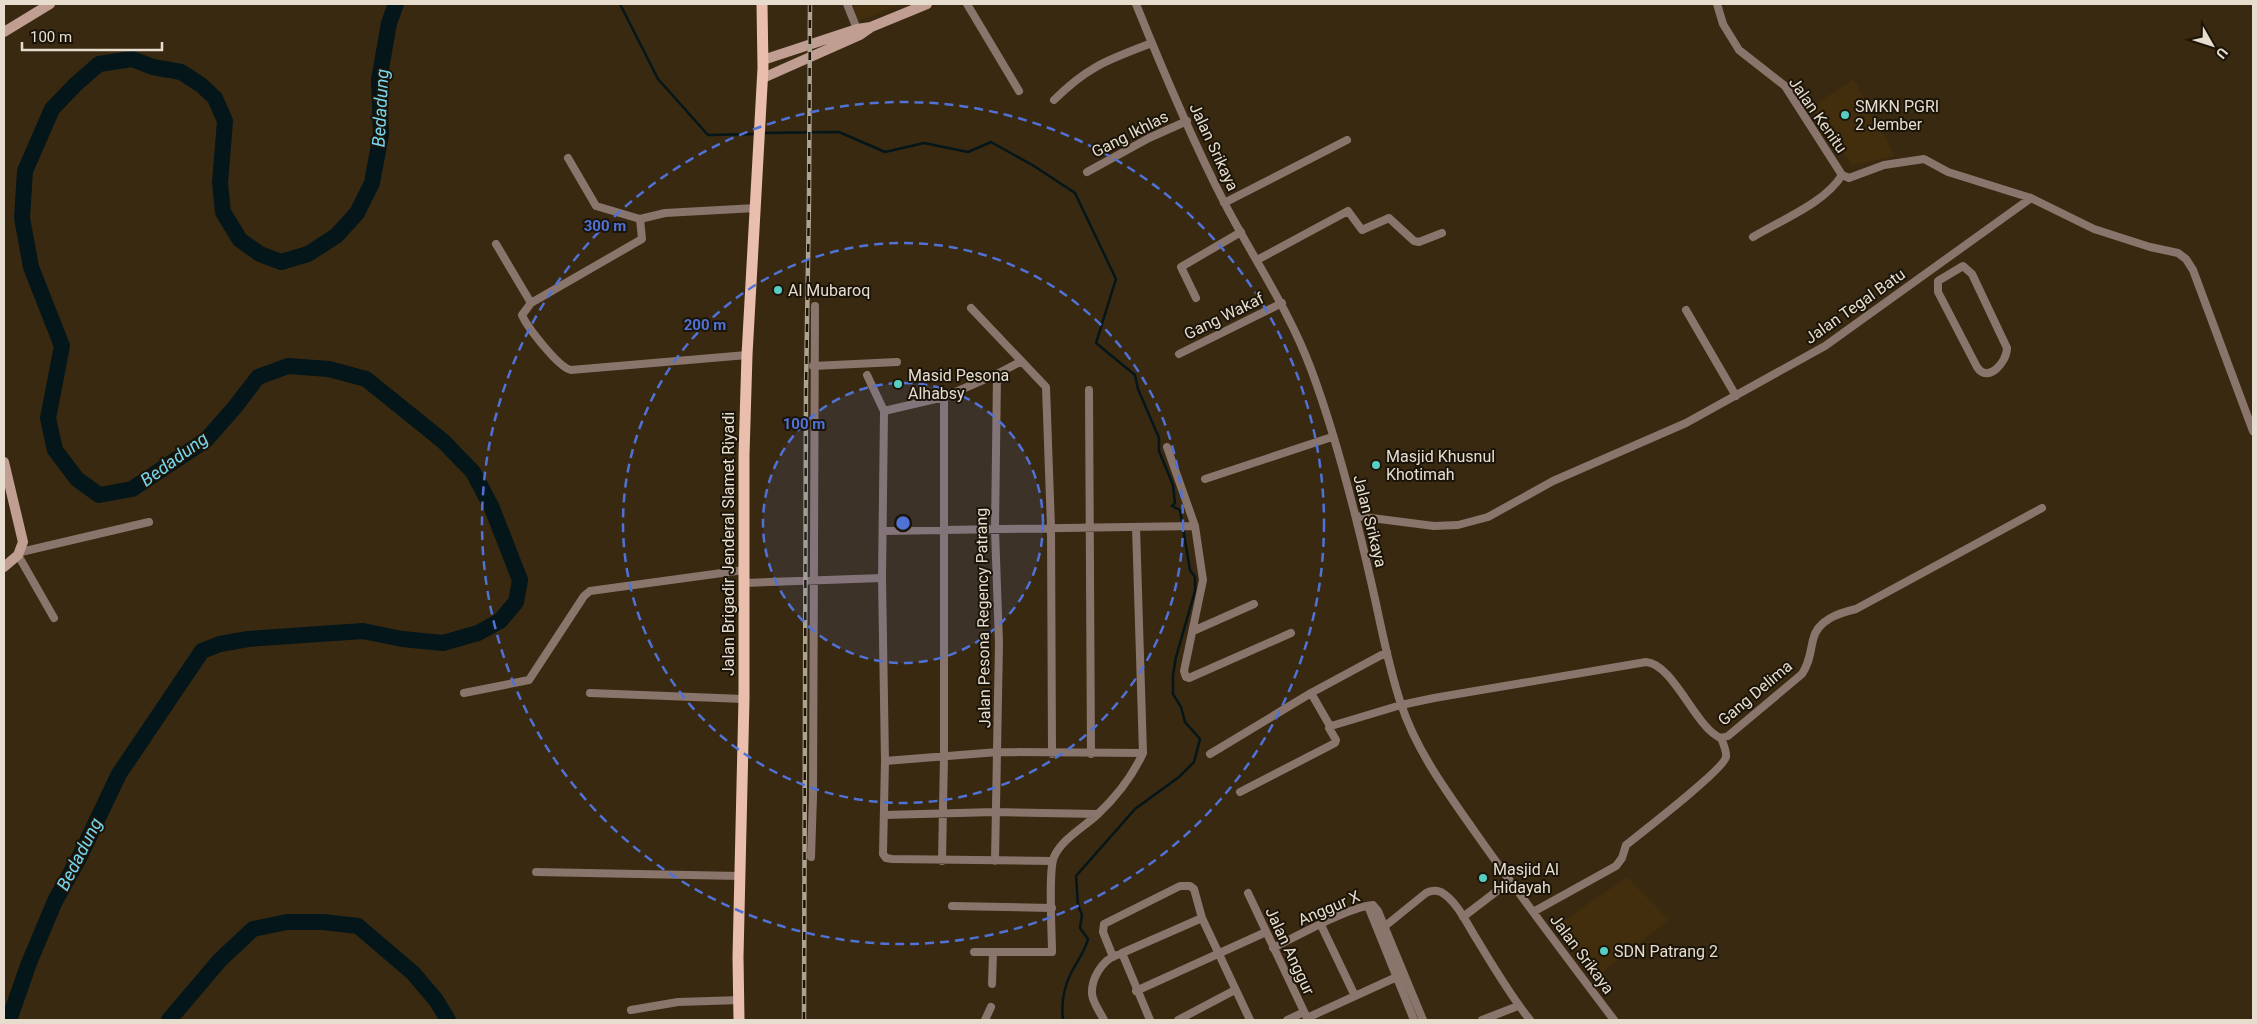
<svg xmlns="http://www.w3.org/2000/svg" width="2257" height="1024" viewBox="0 0 2257 1024" font-family="Roboto,sans-serif">
  <style>
    .built { fill: #422e0d }
    .lines { fill: none; stroke-linecap: round; stroke-linejoin: round }
    .stream { stroke: #04161a; stroke-width: 2.5 }
    .river { stroke: #04161a; stroke-width: 16 }
    .street { stroke: #8a756d; stroke-width: 8 }
    .secondary { stroke: #c09e91; stroke-width: 10 }
    .primary { stroke: #e9beac; stroke-width: 11 }
    .rail-casing { stroke: #aea290; stroke-width: 4.5 }
    .rail { stroke: #1b1409; stroke-width: 2.5; stroke-dasharray: 8; stroke-linecap: butt }
    .ring { fill: none; stroke: #5072d6; stroke-width: 2.5; stroke-dasharray: 9 6 }
    .poi-dot { fill: #56cec3; stroke: #1b1409; stroke-width: 2 }
    .labels { text-anchor: middle; dominant-baseline: central; stroke-width: 4; stroke-linejoin: round; paint-order: stroke }
    .poi-label { font-size: 16px; fill: #e7ddcf; stroke: #1b1409; text-anchor: start }
    .street-label { font-size: 16px; fill: #e7ddcf; stroke: #1b1409 }
    .water-label { font-size: 18px; font-style: italic; fill: #77d5ee; stroke: #1b1409 }
    .centre { fill: #5072d6; stroke: #1b1409; stroke-width: 2.5 }
    .ring-label { font-size: 15px; text-anchor: middle; font-weight: bold; fill: #5072d6; stroke: #1b1409; stroke-width: 4; stroke-linejoin: round; paint-order: stroke }
  </style>
  <rect width="100%" height="100%" fill="#392910"/>
  <!-- built -->
  <path class="built" d="M 852,4 L 903,4 L 858,21 Z
    M 1854,79 L 1895,156 L 1852,165 L 1811,107 Z
    M 1627,877 L 1669,920 L 1595,978 L 1559,924 Z"/>
  <g class="lines">
    <!-- stream -->
    <path class="stream" d="M 620,4 L 658,79 L 708,135 L 755,134
      M 763,133 L 839,132 L 885,152 L 924,143 L 968,152 L 991,142 L 1034,166 L 1075,193 L 1116,279 L 1096,343 L 1135,375 L 1138,389 L 1159,438 L 1159,451 L 1173,485 L 1175,503 L 1172,506 L 1180,510 L 1190,570 L 1195,577 L 1195,591 L 1176,657 L 1173,675 L 1173,694 L 1181,707 L 1185,722 L 1200,739 L 1194,762 L 1179,777 L 1135,809 L 1076,876 L 1078,905 L 1082,915 L 1080,928 L 1088,939 C 1085,951 1078,960 1072,971 C 1064,986 1061,1003 1063,1020"/>
    <!-- river -->
    <path class="river" d="M 9,1020 L 29,963 L 55,901 L 79,858 L 119,774 L 202,651 L 220,644 L 248,639 L 363,631 L 402,639 L 443,643 L 478,633 L 500,621 L 516,602 L 520,580 L 492,508 L 473,472 L 443,441 L 366,379 L 329,369 L 288,366 L 258,377 L 235,407 L 206,440 L 132,489 L 99,495 L 77,479 L 55,450 L 48,418 L 62,346 L 31,267 L 22,218 L 25,171 L 52,109 L 76,84 L 99,64 L 132,59 L 153,67 L 181,72 L 201,85 L 215,98 L 225,121 L 220,183 L 223,212 L 240,240 L 260,254 L 281,262 L 308,254 L 336,236 L 357,213 L 372,183 L 381,134 L 379,80 L 389,23 L 396,4
      M 169,1020 L 220,960 L 253,929 L 287,922 L 323,922 L 358,926 L 413,973 L 436,1000 L 448,1020"/>
    <!-- street -->
    <path class="street" d="M 847,4 L 857,29
      M 967,4 L 1019,91
      M 1136,4 C 1163,71 1191,138 1224,202 C 1253,258 1288,308 1311,369 C 1336,436 1354,507 1370,577 C 1380,619 1387,663 1401,704 C 1417,752 1447,792 1475,832 C 1520,896 1567,958 1614,1020
      M 1717,4 L 1723,24 L 1739,50 L 1785,86 L 1842,175
      M 1054,100 C 1088,66 1108,60 1152,43
      M 568,158 L 596,206 L 640,219 L 665,213 L 756,208
      M 1087,172 L 1149,138 L 1187,121
      M 1842,175 L 1849,178 L 1884,165 L 1924,159 L 1948,172 L 2031,198 L 2094,229 L 2150,247 L 2178,253 L 2186,259 L 2193,270 L 2253,431
      M 1224,203 L 1347,140
      M 640,219 L 642,239 L 531,303 L 522,315 C 527,327 559,368 571,370 L 747,355
      M 1753,237 C 1781,220 1825,203 1842,175
      M 496,244 L 531,303
      M 1257,260 L 1348,211 L 1362,230 L 1389,218 L 1414,241 L 1419,242 L 1442,233
      M 1963,266 L 1972,274 L 2007,348 C 2007,362 1988,384 1977,367 L 1938,292 L 1938,281 Z
      M 1196,298 L 1181,267 L 1241,232
      M 971,308 L 1046,387 L 1051,527 L 1052,754
      M 1686,310 L 1736,396
      M 1179,354 L 1282,303
      M 813,366 L 897,362
      M 867,375 L 884,411 L 882,578 L 885,761 L 883,854 L 886,858 L 892,859 L 1052,861
      M 1089,390 L 1091,754
      M 884,411 L 944,397 L 997,374 L 1020,362
      M 1167,447 L 1195,526 L 1203,580 L 1184,671 L 1186,677 L 1189,678 L 1291,633
      M 1205,479 L 1332,437
      M 1356,516 L 1434,526 L 1458,525 L 1488,517 L 1553,481 L 1686,423 L 1825,346 L 2031,198
      M 883,531 L 1195,526
      M 21,552 L 149,522
      M 18,555 L 54,618
      M 744,583 L 882,578
      M 1193,631 L 1254,604
      M 464,693 L 529,680 L 584,596 L 590,591 L 744,570
      M 590,693 L 744,699
      M 1311,693 L 1330,726
      M 1210,754 L 1311,693 L 1387,652
      M 885,761 L 998,752 L 1143,753 L 1136,527
      M 1240,792 L 1335,743 L 1336,740 L 1329,728 L 1331,726 L 1401,705 L 1434,698 L 1646,662 C 1674,664 1696,729 1721,738 L 1728,736 L 1802,674 C 1810,662 1810,652 1813,640 C 1817,620 1839,613 1856,609 L 2042,508
      M 884,815 L 995,812 L 1098,814
      M 811,857 L 813,796 L 815,306
      M 942,861 L 944,756 L 944,397
      M 995,861 L 999,643 L 995,530 L 997,374
      M 536,872 L 740,876
      M 1248,893 L 1308,1020
      M 952,906 L 1052,908
      M 1368,906 L 1414,1020
      M 1533,912 L 1616,866 L 1622,858 L 1626,845 C 1641,833 1724,769 1726,757 C 1727,752 1723,743 1721,738
      M 1463,917 L 1510,881
      M 1321,925 L 1355,996
      M 1384,927 L 1426,893 C 1431,890 1435,890 1441,892 C 1457,901 1467,924 1476,938 C 1493,966 1510,995 1530,1020
      M 1273,948 C 1297,936 1349,907 1373,905 L 1378,911 L 1423,1020
      M 974,952 L 1052,952 C 1052,934 1048,870 1054,857 C 1062,839 1084,827 1098,814 C 1117,796 1132,777 1143,753
      M 1113,957 L 1103,932 L 1104,924 L 1180,886 L 1190,886 L 1194,889 L 1202,918 L 1250,1020
      M 992,984 L 993,952
      M 1136,991 L 1266,932
      M 631,1010 L 678,1002 L 740,1000
      M 1307,1018 L 1401,975
      M 985,1020 L 991,1007
      M 1104,1020 C 1100,1012 1093,1003 1092,994 C 1091,979 1102,960 1117,955
      M 1150,1020 L 1122,953 L 1202,918
      M 1178,1020 L 1235,990
      M 1287,1020 L 1304,1012
      M 1482,1020 L 1518,1006"/>
    <!-- secondary -->
    <path class="secondary" d="M 4,32 L 50,4
      M 763,60 L 857,29 L 871,27 L 927,4
      M 763,78 L 860,35 L 870,28
      M 4,462 L 23,542 L 18,555 L 4,567"/>
    <!-- primary -->
    <path class="primary" d="M 739,1020 L 738,957 L 744,699 L 744,455 L 747,355 L 763,68 L 762,4"/>
    <defs>
      <path id="rail" d="M 804,1020 L 806,388 L 809,200 L 810,4"/>
    </defs>
    <!-- rail casing -->
    <use href="#rail" class="rail-casing"/>
    <!-- rail -->
    <use href="#rail" class="rail"/>
  </g>
  <!-- distance rings -->
  <circle cx="903" cy="523" r="140" fill="#5072d6" fill-opacity=".12"/>
  <g class="ring">
    <circle cx="903" cy="523" r="140"/>
    <circle cx="903" cy="523" r="280"/>
    <circle cx="903" cy="523" r="421"/>
  </g>
  <!-- markers -->
  <g class="poi-dot">
    <circle cx="1845" cy="115" r="5"/>
    <circle cx="778" cy="290" r="5"/>
    <circle cx="898" cy="384" r="5"/>
    <circle cx="1376" cy="465" r="5"/>
    <circle cx="1483" cy="878" r="5"/>
    <circle cx="1604" cy="951" r="5"/>
  </g>
  <g class="labels">
    <!-- poi labels -->
    <g class="poi-label">
      <text x="1855" y="106">SMKN PGRI<tspan x="1855" dy="18">2 Jember</tspan></text>
      <text x="788" y="290">Al Mubaroq</text>
      <text x="908" y="375">Masid Pesona<tspan x="908" dy="18">Alhabsy</tspan></text>
      <text x="1386" y="456">Masjid Khusnul<tspan x="1386" dy="18">Khotimah</tspan></text>
      <text x="1493" y="869">Masjid Al<tspan x="1493" dy="18">Hidayah</tspan></text>
      <text x="1614" y="951">SDN Patrang 2</text>
    </g>
    <!-- street labels -->
    <g class="street-label">
      <text transform="translate(1818 115) rotate(55)">Jalan Kenitu</text>
      <text transform="translate(1130 134) rotate(-27)">Gang Ikhlas</text>
      <text transform="translate(1214 147) rotate(65)">Jalan Srikaya</text>
      <text transform="translate(1855 306) rotate(-35)">Jalan Tegal Batu</text>
      <text transform="translate(1224 316) rotate(-26)">Gang Wakaf</text>
      <text transform="translate(1370 521) rotate(76)">Jalan Srikaya</text>
      <text transform="translate(728 544) rotate(-90)">Jalan Brigadir Jenderal Slamet Riyadi</text>
      <text transform="translate(983 618) rotate(-91)">Jalan Pesona Regency Patrang</text>
      <text transform="translate(1755 693) rotate(-40)">Gang Delima</text>
      <text transform="translate(1329 908) rotate(-23)">Anggur X</text>
      <text transform="translate(1290 951) rotate(65)">Jalan Anggur</text>
      <text transform="translate(1582 954) rotate(53)">Jalan Srikaya</text>
    </g>
    <!-- water labels -->
    <g class="water-label">
      <text transform="translate(380 108) rotate(-87)">Bedadung</text>
      <text transform="translate(174 459) rotate(-36)">Bedadung</text>
      <text transform="translate(79 854) rotate(-63)">Bedadung</text>
    </g>
  </g>
  <circle cx="903" cy="523" r="8" class="centre"/>
  <g class="ring-label">
    <text x="605" y="231">300 m</text>
    <text x="705" y="330">200 m</text>
    <text x="804" y="429">100 m</text>
  </g>
  <!-- border -->
  <rect width="2257" height="1024" fill="none" stroke="#e7ddcf" stroke-width="10"/>
  <!-- north arrow -->
  <g transform="translate(2212 45) rotate(129)" stroke="#1b1409" stroke-width="4" paint-order="stroke">
  <path d="M0-4L9 19L0 12L-9 19Z" fill="#e7ddcf"/>
  <text y="-8" font-size="14" font-weight="bold" text-anchor="middle" fill="#e7ddcf">U</text>
  </g>
  <!-- scale -->
  <path d="M22 42v8h140v-8" fill="none" stroke="#e7ddcf" stroke-width="2.5"/>
  <text x="30" y="42" font-size="15" fill="#e7ddcf" stroke="#1b1409" stroke-width="4" paint-order="stroke">100 m</text>
</svg>
